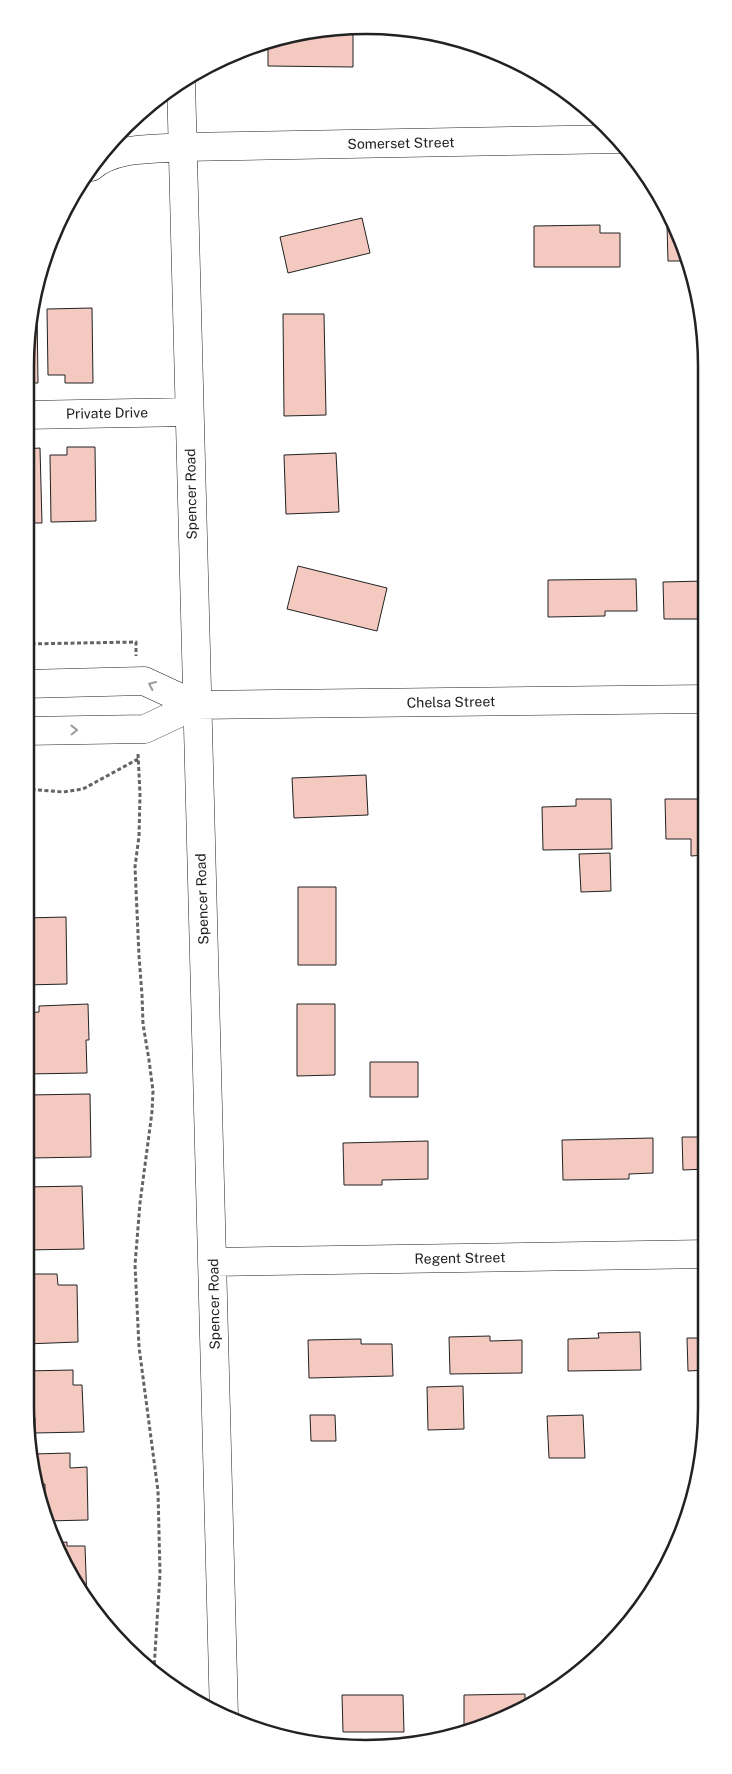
<svg xmlns="http://www.w3.org/2000/svg" width="732" height="1774" viewBox="0 0 732 1774" font-family="'Public Sans',sans-serif">
  <style>
    .building { fill: #f3c9c0; stroke: #222 }
    .lines { fill: none; stroke-linecap: round; stroke-linejoin: round }
    .minor-casing { stroke: #222; stroke-width: 29 }
    .path { stroke: #646464; stroke-width: 3; stroke-dasharray: 4 2.5; stroke-linecap: butt }
    .minor { stroke: #fff; stroke-width: 28 }
    .oneway { stroke: #9c9c9c }
    .labels { text-anchor: middle; dominant-baseline: central; stroke-width: 4; stroke-linejoin: round; paint-order: stroke }
    .street-label { font-size: 14px; fill: #222; stroke: #fff }
    .rim { fill: none; stroke: #222; stroke-width: 2.5 }
  </style>
  <rect width="100%" height="100%" fill="#fff"/>
  <!-- building -->
  <path class="building" d="M 343,26 L 345,26 L 345,29 L 353,29 L 353,67 L 268,66 L 268,40 L 277,37 L 314,31 L 325,31 L 325,29 Z
    M 362,218 L 370,253 L 288,273 L 280,237 Z
    M 600,225 L 600,233 L 620,233 L 620,267 L 534,267 L 534,226 Z
    M 667,225 L 675,225 L 686,261 L 668,261 Z
    M 92,308 L 93,383 L 65,383 L 65,375 L 48,375 L 47,309 Z
    M 34,309 L 37,309 L 38,383 L 25,383 L 25,366 Z
    M 283,314 L 324,314 L 326,415 L 284,416 Z
    M 67,447 L 95,447 L 96,521 L 51,522 L 50,455 L 67,455 Z
    M 40,448 L 42,523 L 25,523 L 25,449 Z
    M 336,453 L 339,512 L 286,514 L 284,455 Z
    M 298,566 L 387,588 L 377,631 L 287,609 Z
    M 636,579 L 637,611 L 605,611 L 605,616 L 548,617 L 548,580 Z
    M 705,581 L 705,619 L 664,619 L 663,582 Z
    M 366,775 L 368,815 L 294,818 L 292,778 Z
    M 576,799 L 611,799 L 612,849 L 543,850 L 542,807 L 576,806 Z
    M 665,799 L 698,799 L 698,804 L 705,804 L 705,855 L 691,856 L 691,839 L 666,839 Z
    M 610,853 L 611,891 L 581,892 L 579,854 Z
    M 298,887 L 336,887 L 336,965 L 298,965 Z
    M 66,917 L 67,984 L 25,985 L 25,918 Z
    M 88,1004 L 89,1040 L 86,1040 L 87,1073 L 25,1074 L 25,1051 L 32,1051 L 32,1045 L 25,1045 L 25,1013 L 39,1012 L 39,1006 Z
    M 297,1004 L 335,1004 L 335,1075 L 297,1076 Z
    M 370,1062 L 418,1062 L 418,1097 L 370,1097 Z
    M 90,1094 L 91,1157 L 29,1158 L 27,1095 Z
    M 682,1137 L 706,1137 L 706,1169 L 683,1170 Z
    M 653,1138 L 653,1173 L 629,1174 L 629,1179 L 563,1180 L 562,1140 Z
    M 428,1141 L 428,1179 L 382,1180 L 382,1185 L 344,1185 L 343,1143 Z
    M 82,1186 L 84,1249 L 25,1250 L 25,1187 Z
    M 28,1274 L 57,1274 L 58,1285 L 77,1285 L 78,1342 L 25,1344 L 25,1310 L 28,1310 Z
    M 640,1332 L 641,1370 L 568,1371 L 568,1339 L 599,1338 L 598,1333 Z
    M 490,1336 L 490,1341 L 522,1340 L 522,1373 L 450,1374 L 449,1337 Z
    M 687,1338 L 707,1338 L 707,1370 L 688,1371 Z
    M 361,1339 L 361,1344 L 392,1344 L 393,1376 L 309,1378 L 308,1340 Z
    M 73,1370 L 73,1385 L 82,1385 L 84,1432 L 35,1433 L 35,1418 L 27,1419 L 26,1414 L 25,1371 Z
    M 463,1386 L 464,1429 L 428,1430 L 427,1387 Z
    M 310,1415 L 335,1415 L 336,1441 L 311,1441 Z
    M 583,1415 L 585,1458 L 549,1458 L 547,1416 Z
    M 70,1453 L 70,1468 L 87,1467 L 88,1520 L 46,1521 L 46,1511 L 42,1511 L 39,1492 L 45,1492 L 45,1484 L 38,1485 L 33,1454 Z
    M 67,1542 L 67,1546 L 85,1546 L 87,1601 L 71,1578 L 54,1543 Z
    M 525,1694 L 525,1708 L 464,1731 L 464,1695 Z
    M 342,1695 L 403,1695 L 404,1732 L 343,1732 Z"/>
  <g class="lines">
    <defs>
      <path id="minor" d="M 181,81 L 224,1716
        M 91,167 C 115,146 153,150 182,147 L 620,139
        M 25,415 L 189,412
        M 25,684 L 144,681 L 196,705
        M 25,731 L 145,729 L 196,705 L 705,699
        M 213,1262 L 707,1254"/>
    </defs>
    <!-- minor casing -->
    <use href="#minor" class="minor-casing"/>
    <!-- path -->
    <path class="path" d="M 25,644 L 136,642 L 136,656
      M 138,754 L 140,794 L 139,836 L 135,867 L 139,956 L 142,995 L 143,1024 L 149,1060 L 153,1091 L 152,1112 L 140,1203 L 135,1265 L 139,1347 L 158,1491 L 160,1574 L 154,1669
      M 25,789 L 63,792 L 83,789 L 138,759"/>
    <!-- minor -->
    <use href="#minor" class="minor"/>
  </g>
  <!-- one-way arrows -->
  <defs><path id="oneway-chevron" d="M-2-3.5L2.5 0L-2 3.5" fill="none" stroke-width="1.6" stroke-linecap="round" stroke-linejoin="round" transform="scale(1.25)"/></defs>
  <g class="oneway">
    <use href="#oneway-chevron" transform="translate(152 685) rotate(-155)"/>
    <use href="#oneway-chevron" transform="translate(74 730) rotate(-1)"/>
  </g>
  <g class="labels">
    <!-- street labels -->
    <g class="street-label">
      <text transform="translate(401 143) rotate(-1)">Somerset Street</text>
      <text transform="translate(107 413) rotate(-1)">Private Drive</text>
      <text transform="translate(191 494) rotate(-91)">Spencer Road</text>
      <text transform="translate(451 702) rotate(-1)">Chelsa Street</text>
      <text transform="translate(202 899) rotate(-92)">Spencer Road</text>
      <text transform="translate(460 1258) rotate(-1)">Regent Street</text>
      <text transform="translate(214 1304) rotate(-91)">Spencer Road</text>
    </g>
  </g>
  <!-- crop -->
  <path d="M0 0H732V1774H0ZM366 34H366A332 332 0 0 1 698 366V1408A332 332 0 0 1 366 1740H366A332 332 0 0 1 34 1408V366A332 332 0 0 1 366 34Z" fill="#fff" fill-rule="evenodd"/>
  <path class="rim" d="M366 34H366A332 332 0 0 1 698 366V1408A332 332 0 0 1 366 1740H366A332 332 0 0 1 34 1408V366A332 332 0 0 1 366 34Z"/>
</svg>
